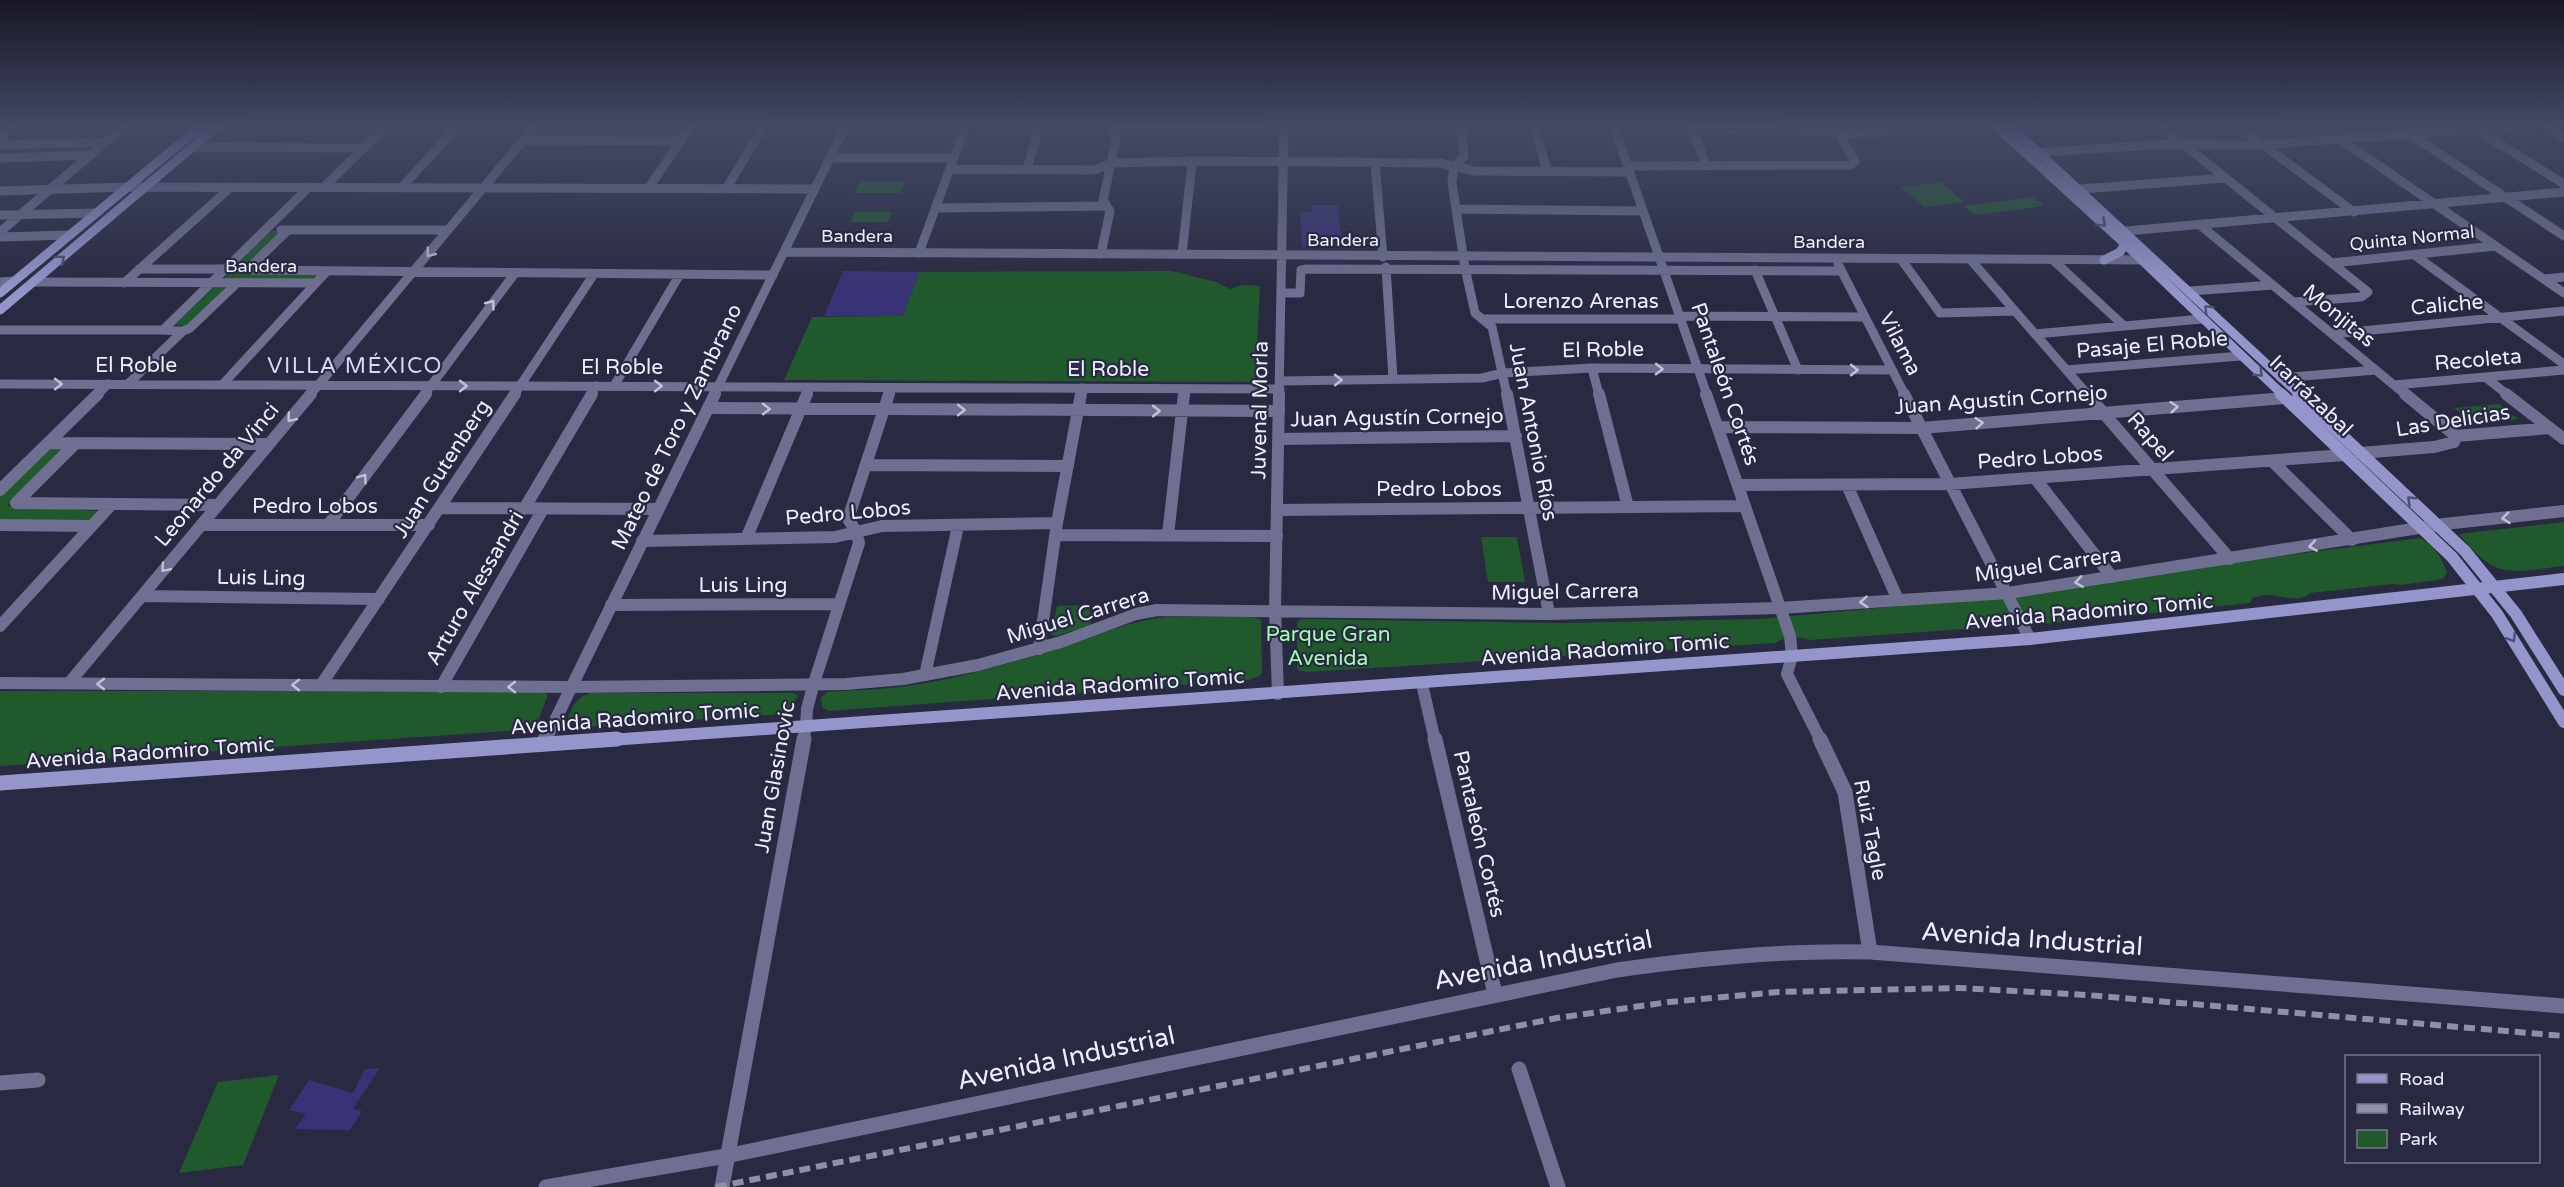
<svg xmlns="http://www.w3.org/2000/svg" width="2564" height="1187" viewBox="0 0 2564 1187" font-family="'Varela Round',sans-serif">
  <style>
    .green { fill: #20592b }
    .building { fill: #383377 }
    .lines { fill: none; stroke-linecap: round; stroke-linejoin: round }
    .minor-far2 { stroke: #6f7091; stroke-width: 9 }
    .minor-far1 { stroke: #6f7091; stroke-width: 12 }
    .minor { stroke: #6f7091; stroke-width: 15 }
    .tertiary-far2 { stroke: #6f7091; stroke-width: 9 }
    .tertiary-far1 { stroke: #6f7091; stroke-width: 12 }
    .tertiary { stroke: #6f7091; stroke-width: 15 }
    .secondary-far2 { stroke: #9496cb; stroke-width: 9 }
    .secondary-far1 { stroke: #9496cb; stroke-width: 12 }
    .secondary { stroke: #9496cb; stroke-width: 15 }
    .rail { stroke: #8f90a3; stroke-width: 6; stroke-dasharray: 11 6; stroke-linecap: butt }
    .oneway { stroke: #4e4f71 }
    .oneway2 { stroke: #c0c2d7 }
    .labels { text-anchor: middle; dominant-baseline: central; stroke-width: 4.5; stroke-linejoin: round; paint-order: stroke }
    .far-street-label { font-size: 18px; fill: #eceefd; stroke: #292941 }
    .street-label { font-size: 21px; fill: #eceefd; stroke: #292941 }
    .park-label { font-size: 21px; fill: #9ffeac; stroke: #292941 }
    .neighbourhood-label { font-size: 22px; letter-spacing: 1.5px; fill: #d6d8f8; stroke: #292941 }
    .near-street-label { font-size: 26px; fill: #eceefd; stroke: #292941 }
  </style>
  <rect width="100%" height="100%" fill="#292941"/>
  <!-- green -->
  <path class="green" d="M 860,181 L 906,181 L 901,193 L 854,193 Z
    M 1941,182 L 1964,202 L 1924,207 L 1901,187 Z
    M 2033,197 L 2044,206 L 1975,215 L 1964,206 Z
    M 855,212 L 892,212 L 888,222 L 850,222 Z
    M 273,231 L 282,231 L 246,270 L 320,273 L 315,280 L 225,279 L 225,276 L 268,233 Z
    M 1172,271 L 1216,282 L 1230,289 L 1242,285 L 1260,286 L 1255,382 L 784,380 L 812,317 L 903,316 L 919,272 Z
    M 215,286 L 227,286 L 188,325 L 175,325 Z
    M 2499,404 L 2518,419 L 2473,424 L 2454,408 Z
    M 52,448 L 63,448 L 64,451 L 7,506 L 98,511 L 90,520 L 0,520 L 0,496 L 45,451 Z
    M 2564,522 L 2564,566 C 2508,572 2497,581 2459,534 Z
    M 1481,537 L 1517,537 L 1525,582 L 1488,582 Z
    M 2420,538 C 2435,546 2441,557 2447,572 L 2443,579 L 2401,585 L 2392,584 L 2310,593 C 2299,604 2281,595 2267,595 C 2263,595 2257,597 2253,597 L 2250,603 L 2045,624 L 2019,623 L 2007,626 L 1809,640 C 1799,636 1784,637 1775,643 L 1308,672 L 1299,671 L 1297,668 L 1297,625 L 1298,621 L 1302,619 L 1560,623 L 1759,619 L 2010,596 L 2233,562 Z
    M 1089,605 L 1091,625 L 1056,636 L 1051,635 L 1057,606 Z
    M 1167,617 L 1253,617 L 1261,620 L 1262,673 L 1259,676 L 1249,680 L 829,711 L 822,707 L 821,697 L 828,692 C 854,690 880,690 906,686 C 955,680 1005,664 1053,650 C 1091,638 1127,621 1167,617 Z
    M 0,691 L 536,691 L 546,693 L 548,695 L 539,718 L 522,730 L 0,766 Z
    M 591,693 L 794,693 L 798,696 L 789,710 L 783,714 L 587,727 L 574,724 L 568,717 C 574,704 577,697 591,693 Z
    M 279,1075 L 243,1165 L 179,1173 L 218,1082 Z"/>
  <!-- building -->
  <path class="building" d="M 1312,205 L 1338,205 L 1342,247 L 1302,247 L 1300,213 L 1312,212 Z
    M 843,271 L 919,272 L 903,316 L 824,316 Z
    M 380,1068 L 353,1109 L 362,1111 L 350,1130 L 295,1129 L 306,1114 L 289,1110 L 309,1080 L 353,1093 L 365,1069 Z"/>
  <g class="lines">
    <!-- minor-far2 -->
    <path class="minor-far2" d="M 1461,127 L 1464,156 L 1454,167 L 1452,183 L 1465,268 L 1475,313 L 1492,327 L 1507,395
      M 1535,127 L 1547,171
      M 1614,127 L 1707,395
      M 1691,127 L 1706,165
      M 2162,127 L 2368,292 L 2361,297 L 2294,302
      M 2239,127 L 2354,212
      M 2547,127 L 2564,137
      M 1114,129 L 1462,129
      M 1692,129 L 1837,131
      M 2476,129 L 2564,184
      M 2408,133 L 2564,236
      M 1841,134 L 1886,132 L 1888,127
      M 0,139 L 15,127
      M 2340,139 L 2564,293
      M 523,140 L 681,141
      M 0,145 L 105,142
      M 193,147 L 365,148
      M 2029,153 L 2169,144 L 2255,145 L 2508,127
      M 0,158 L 90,155
      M 830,158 L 954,158
      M 1375,163 L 1383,257
      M 1627,166 L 1851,165 L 1855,161 L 1835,127
      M 950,169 L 1095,170 L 1111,163 L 1198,161 L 1440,163 L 1474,171 L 1629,172
      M 1027,169 L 1039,127
      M 324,187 L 385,127
      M 401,188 L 457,127
      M 648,189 L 690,127
      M 726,189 L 763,127
      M 2080,189 L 2225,178
      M 936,208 L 1107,206
      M 1456,209 L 1643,211
      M 0,215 L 96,213
      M 2200,225 L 2406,395
      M 281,230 L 448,230
      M 288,230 L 249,268 L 252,270 L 773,275
      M 2126,231 L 2564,192
      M 0,232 L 123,127
      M 0,237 L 69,235
      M 919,253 L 965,127
      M 1101,254 L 1110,211 L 1103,200 L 1116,140 L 1114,127
      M 1182,254 L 1192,163
      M 2416,256 L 2564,364
      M 1901,259 L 1940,313 L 2015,311
      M 1970,259 L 2088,395
      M 2053,260 L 2123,325
      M 2332,263 L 2495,246
      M 1838,264 L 1905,395
      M 1386,267 L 1393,379
      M 139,269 L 226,269
      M 1755,270 L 1798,370
      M 2544,279 L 2564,277
      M 0,282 L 14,281
      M 33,282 L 316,283 L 327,271
      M 124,283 L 231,187
      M 2190,291 L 2273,285
      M 1282,293 L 1300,293 L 1301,270 L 1307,269 L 1841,271
      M 1679,316 L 1864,317
      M 1482,319 L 1680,319
      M 0,330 L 163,330
      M 183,331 L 190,328 L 237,283
      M 2035,334 L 2202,319
      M 2332,334 L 2564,311
      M 1592,368 L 1599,395
      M 2066,370 L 2241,356
      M 2485,377 L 2508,395
      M 2281,378 L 2376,370
      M 1280,381 L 1482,378 L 1503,373 L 1592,368 L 1892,370
      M 0,384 L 1280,389
      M 128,384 L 183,331 L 163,330 L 309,187
      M 222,385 L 316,283
      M 2394,385 L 2564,370
      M 614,386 L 680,274
      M 97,395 L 108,384
      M 310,395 L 534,127
      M 424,395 L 515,273
      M 514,395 L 594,274
      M 591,395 L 596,386
      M 807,395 L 810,387
      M 889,395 L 891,388
      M 1081,395 L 1082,388
      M 1184,395 L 1185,389"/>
    <!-- minor-far1 -->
    <path class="minor-far1" d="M 1507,394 L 1549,614
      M 1599,394 L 1628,507
      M 1706,394 L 1790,636 L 1792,656 L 1787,674 L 1821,741
      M 1904,394 L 2030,639
      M 2087,394 L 2230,559
      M 2405,394 L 2456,436
      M 2506,394 L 2564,439
      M 708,408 L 1279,411
      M 1718,427 L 1921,428 L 2285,398
      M 1279,439 L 1516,436
      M 48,443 L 269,444
      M 2360,453 L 2434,447 L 2454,442 L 2456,436 L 2550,428
      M 2272,461 L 2352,540
      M 866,465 L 1068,466
      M 2035,478 L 2112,577
      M 1738,485 L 1950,484 L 2345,455
      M 1847,485 L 1898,600
      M 0,490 L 98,394
      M 16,503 L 218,505
      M 16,503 L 76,443
      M 440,508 L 658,509
      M 524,509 L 592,394
      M 1277,510 L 1745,506
      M 0,525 L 91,526
      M 201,525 L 429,525
      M 328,525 L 426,394
      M 1055,535 L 1277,536
      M 1168,535 L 1184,394
      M 746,539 L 807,394
      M 642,541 L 835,537 L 882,526 L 1057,523
      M 142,596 L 379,599
      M 611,605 L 839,604
      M 0,626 L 112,504
      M 1039,649 L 1057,523 L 1081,394
      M 925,675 L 958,526
      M 69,683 L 311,394
      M 1422,684 L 1435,741
      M 321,685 L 515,394
      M 441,687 L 543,509
      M 806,726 L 807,709 L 813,686 L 859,543 L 856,531 L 848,519 L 889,394"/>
    <!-- minor -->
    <path class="minor" d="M 1435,739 L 1495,994
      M 1820,739 L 1845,792 L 1870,952
      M 1519,1069 L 1558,1187
      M 0,1083 L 38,1080
      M 546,1187 L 726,1156 L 1617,970 C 1701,958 1785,950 1870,952 L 2564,1006"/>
    <!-- tertiary-far2 -->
    <path class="tertiary-far2" d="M 0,191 L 127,187 L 815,189
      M 784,252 L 2151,260
      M 714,395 L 845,127
      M 1279,395 L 1284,127"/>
    <!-- tertiary-far1 -->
    <path class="tertiary-far1" d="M 0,683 L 570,687 L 846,684 L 903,679 L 978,665 L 1061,642 L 1136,614 L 1157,610 L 1549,614 L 1780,608 L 2008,593 L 2444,524 L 2564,511
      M 1278,694 L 1275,610 L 1279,394
      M 545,741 L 715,394
      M 803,741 L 806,726"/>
    <!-- tertiary -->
    <path class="tertiary" d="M 543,744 L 545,739
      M 722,1187 L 804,739"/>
    <!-- secondary-far2 -->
    <path class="secondary-far2" d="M 1997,127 L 2125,244 L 2283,395
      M 2011,127 L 2300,395
      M 2104,260 L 2120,252 L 2125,244
      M 0,293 L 200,127
      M 0,310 L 216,127"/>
    <!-- secondary-far1 -->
    <path class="secondary-far1" d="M 2281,394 L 2452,557 L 2497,614 L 2564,722
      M 2298,394 L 2465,551 L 2516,614 L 2564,690
      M 596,741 L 2030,639 L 2564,579"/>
    <!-- secondary -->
    <path class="secondary" d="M 0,783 L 617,739"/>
    <!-- rail -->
    <path class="rail" d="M 716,1187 L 1557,1018 L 1669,1002 L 1778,992 L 1960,988 L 2087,995 L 2564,1036"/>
  </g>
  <!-- one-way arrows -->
  <defs><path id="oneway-chevron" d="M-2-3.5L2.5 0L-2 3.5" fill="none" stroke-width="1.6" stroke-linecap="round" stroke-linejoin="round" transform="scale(1.5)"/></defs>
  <g class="oneway">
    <use href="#oneway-chevron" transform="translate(2102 223) rotate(43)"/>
    <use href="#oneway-chevron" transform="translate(61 259) rotate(-40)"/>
    <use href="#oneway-chevron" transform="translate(2208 309) rotate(-136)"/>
    <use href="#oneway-chevron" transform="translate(2259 373) rotate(44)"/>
    <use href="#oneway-chevron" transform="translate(2411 500) rotate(-137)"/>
    <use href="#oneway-chevron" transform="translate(2512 638) rotate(58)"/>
  </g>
  <g class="oneway2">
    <use href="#oneway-chevron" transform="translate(430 253) rotate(129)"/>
    <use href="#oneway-chevron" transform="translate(491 304) rotate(-53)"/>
    <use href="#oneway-chevron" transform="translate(1659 369) rotate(1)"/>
    <use href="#oneway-chevron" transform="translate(1854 370)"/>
    <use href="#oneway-chevron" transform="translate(1338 380) rotate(-1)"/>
    <use href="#oneway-chevron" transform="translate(58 384)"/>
    <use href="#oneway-chevron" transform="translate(463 386)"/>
    <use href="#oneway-chevron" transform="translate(658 386)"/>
    <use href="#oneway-chevron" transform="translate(2174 407) rotate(-5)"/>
    <use href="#oneway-chevron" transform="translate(766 409)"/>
    <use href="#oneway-chevron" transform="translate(961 410)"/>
    <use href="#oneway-chevron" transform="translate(1156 411)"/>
    <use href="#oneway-chevron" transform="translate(291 418) rotate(130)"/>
    <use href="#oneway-chevron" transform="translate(1979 423) rotate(-5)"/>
    <use href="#oneway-chevron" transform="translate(363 478) rotate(-54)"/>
    <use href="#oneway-chevron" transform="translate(2506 518) rotate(174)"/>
    <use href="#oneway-chevron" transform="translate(2313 546) rotate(171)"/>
    <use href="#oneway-chevron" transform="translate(165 568) rotate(130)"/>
    <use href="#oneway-chevron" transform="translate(2079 582) rotate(171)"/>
    <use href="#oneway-chevron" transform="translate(1864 602) rotate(176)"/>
    <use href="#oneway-chevron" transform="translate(101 684) rotate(-180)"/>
    <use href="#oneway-chevron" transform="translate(296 685) rotate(-180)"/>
    <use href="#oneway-chevron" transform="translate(512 687) rotate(-180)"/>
  </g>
  <!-- sky -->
  <linearGradient id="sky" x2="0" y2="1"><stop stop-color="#171724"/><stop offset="0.43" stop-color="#434965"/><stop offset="1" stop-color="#434965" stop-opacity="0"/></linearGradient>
  <rect width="2564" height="293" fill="url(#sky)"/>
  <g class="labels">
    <!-- far-street labels -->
    <g class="far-street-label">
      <text x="857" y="236">Bandera</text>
      <text transform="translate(2412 238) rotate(-6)">Quinta Normal</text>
      <text x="1343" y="240">Bandera</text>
      <text x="1829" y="242">Bandera</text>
      <text x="261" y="266">Bandera</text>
    </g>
    <!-- street labels -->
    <g class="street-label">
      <text x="1581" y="301">Lorenzo Arenas</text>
      <text transform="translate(2447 305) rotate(-5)">Caliche</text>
      <text transform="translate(2339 316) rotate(39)">Monjitas</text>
      <text transform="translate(1900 344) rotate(63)">Vilama</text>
      <text transform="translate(2152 345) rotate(-5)">Pasaje El Roble</text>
      <text transform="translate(1603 350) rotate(-1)">El Roble</text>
      <text transform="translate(2478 360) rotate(-5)">Recoleta</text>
      <text x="136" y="365">El Roble</text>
      <text x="622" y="367">El Roble</text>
      <text x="1108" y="369">El Roble</text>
      <text transform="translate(1725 384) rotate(71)">Pantaleón Cortés</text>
      <text transform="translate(2311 396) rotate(44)">Irarrázabal</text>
      <text transform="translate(2001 400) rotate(-4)">Juan Agustín Cornejo</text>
      <text transform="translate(1260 410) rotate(-89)">Juvenal Morla</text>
      <text transform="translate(1397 418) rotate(-1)">Juan Agustín Cornejo</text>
      <text transform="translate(2453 421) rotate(-9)">Las Delicias</text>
      <text transform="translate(677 427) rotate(-64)">Mateo de Toro y Zambrano</text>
      <text transform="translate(1533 432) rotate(79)">Juan Antonio Ríos</text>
      <text transform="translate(2150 437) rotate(49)">Rapel</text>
      <text transform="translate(2040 458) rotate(-4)">Pedro Lobos</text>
      <text transform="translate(442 469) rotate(-57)">Juan Gutenberg</text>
      <text transform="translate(217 475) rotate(-50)">Leonardo da Vinci</text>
      <text x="1439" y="489">Pedro Lobos</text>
      <text x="315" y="506">Pedro Lobos</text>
      <text transform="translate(848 513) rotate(-5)">Pedro Lobos</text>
      <text transform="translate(2048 565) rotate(-8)">Miguel Carrera</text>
      <text transform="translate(261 578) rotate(1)">Luis Ling</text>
      <text x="743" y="585">Luis Ling</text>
      <text transform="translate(475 588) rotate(-60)">Arturo Alessandri</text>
      <text transform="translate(1565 592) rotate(-1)">Miguel Carrera</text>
      <text transform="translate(2089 612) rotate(-5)">Avenida Radomiro Tomic</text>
      <text transform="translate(1078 616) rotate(-17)">Miguel Carrera</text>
      <text transform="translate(1605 650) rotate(-4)">Avenida Radomiro Tomic</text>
      <text transform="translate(1120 685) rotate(-4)">Avenida Radomiro Tomic</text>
      <text transform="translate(635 719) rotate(-4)">Avenida Radomiro Tomic</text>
      <text transform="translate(150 753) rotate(-4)">Avenida Radomiro Tomic</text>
      <text transform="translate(775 777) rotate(-80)">Juan Glasinovic</text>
      <text transform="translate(1870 830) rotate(79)">Ruiz Tagle</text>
      <text transform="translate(1479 834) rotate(77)">Pantaleón Cortés</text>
    </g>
    <!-- park labels -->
    <g class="park-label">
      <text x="1328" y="634">Parque Gran<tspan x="1328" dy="24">Avenida</tspan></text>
    </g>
    <!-- neighbourhood labels -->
    <g class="neighbourhood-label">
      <text x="355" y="366">VILLA MÉXICO</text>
    </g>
    <!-- near-street labels -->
    <g class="near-street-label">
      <text transform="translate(2032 939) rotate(4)">Avenida Industrial</text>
      <text transform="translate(1543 960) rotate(-11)">Avenida Industrial</text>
      <text transform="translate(1066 1058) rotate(-12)">Avenida Industrial</text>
    </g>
  </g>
  <!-- legend -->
  <rect x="2345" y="1055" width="195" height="108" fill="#292941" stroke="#77788c" stroke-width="1.5"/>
  <rect x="2357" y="1074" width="30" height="9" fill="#9496cb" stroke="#77788c" stroke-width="1.5"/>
  <text x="2399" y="1085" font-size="18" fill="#eceefd">Road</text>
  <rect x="2357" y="1104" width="30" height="9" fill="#8f90a3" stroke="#77788c" stroke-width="1.5"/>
  <text x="2399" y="1115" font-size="18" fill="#eceefd">Railway</text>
  <rect x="2357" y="1130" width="30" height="18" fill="#20592b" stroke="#77788c" stroke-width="1.5"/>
  <text x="2399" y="1145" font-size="18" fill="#eceefd">Park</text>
</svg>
